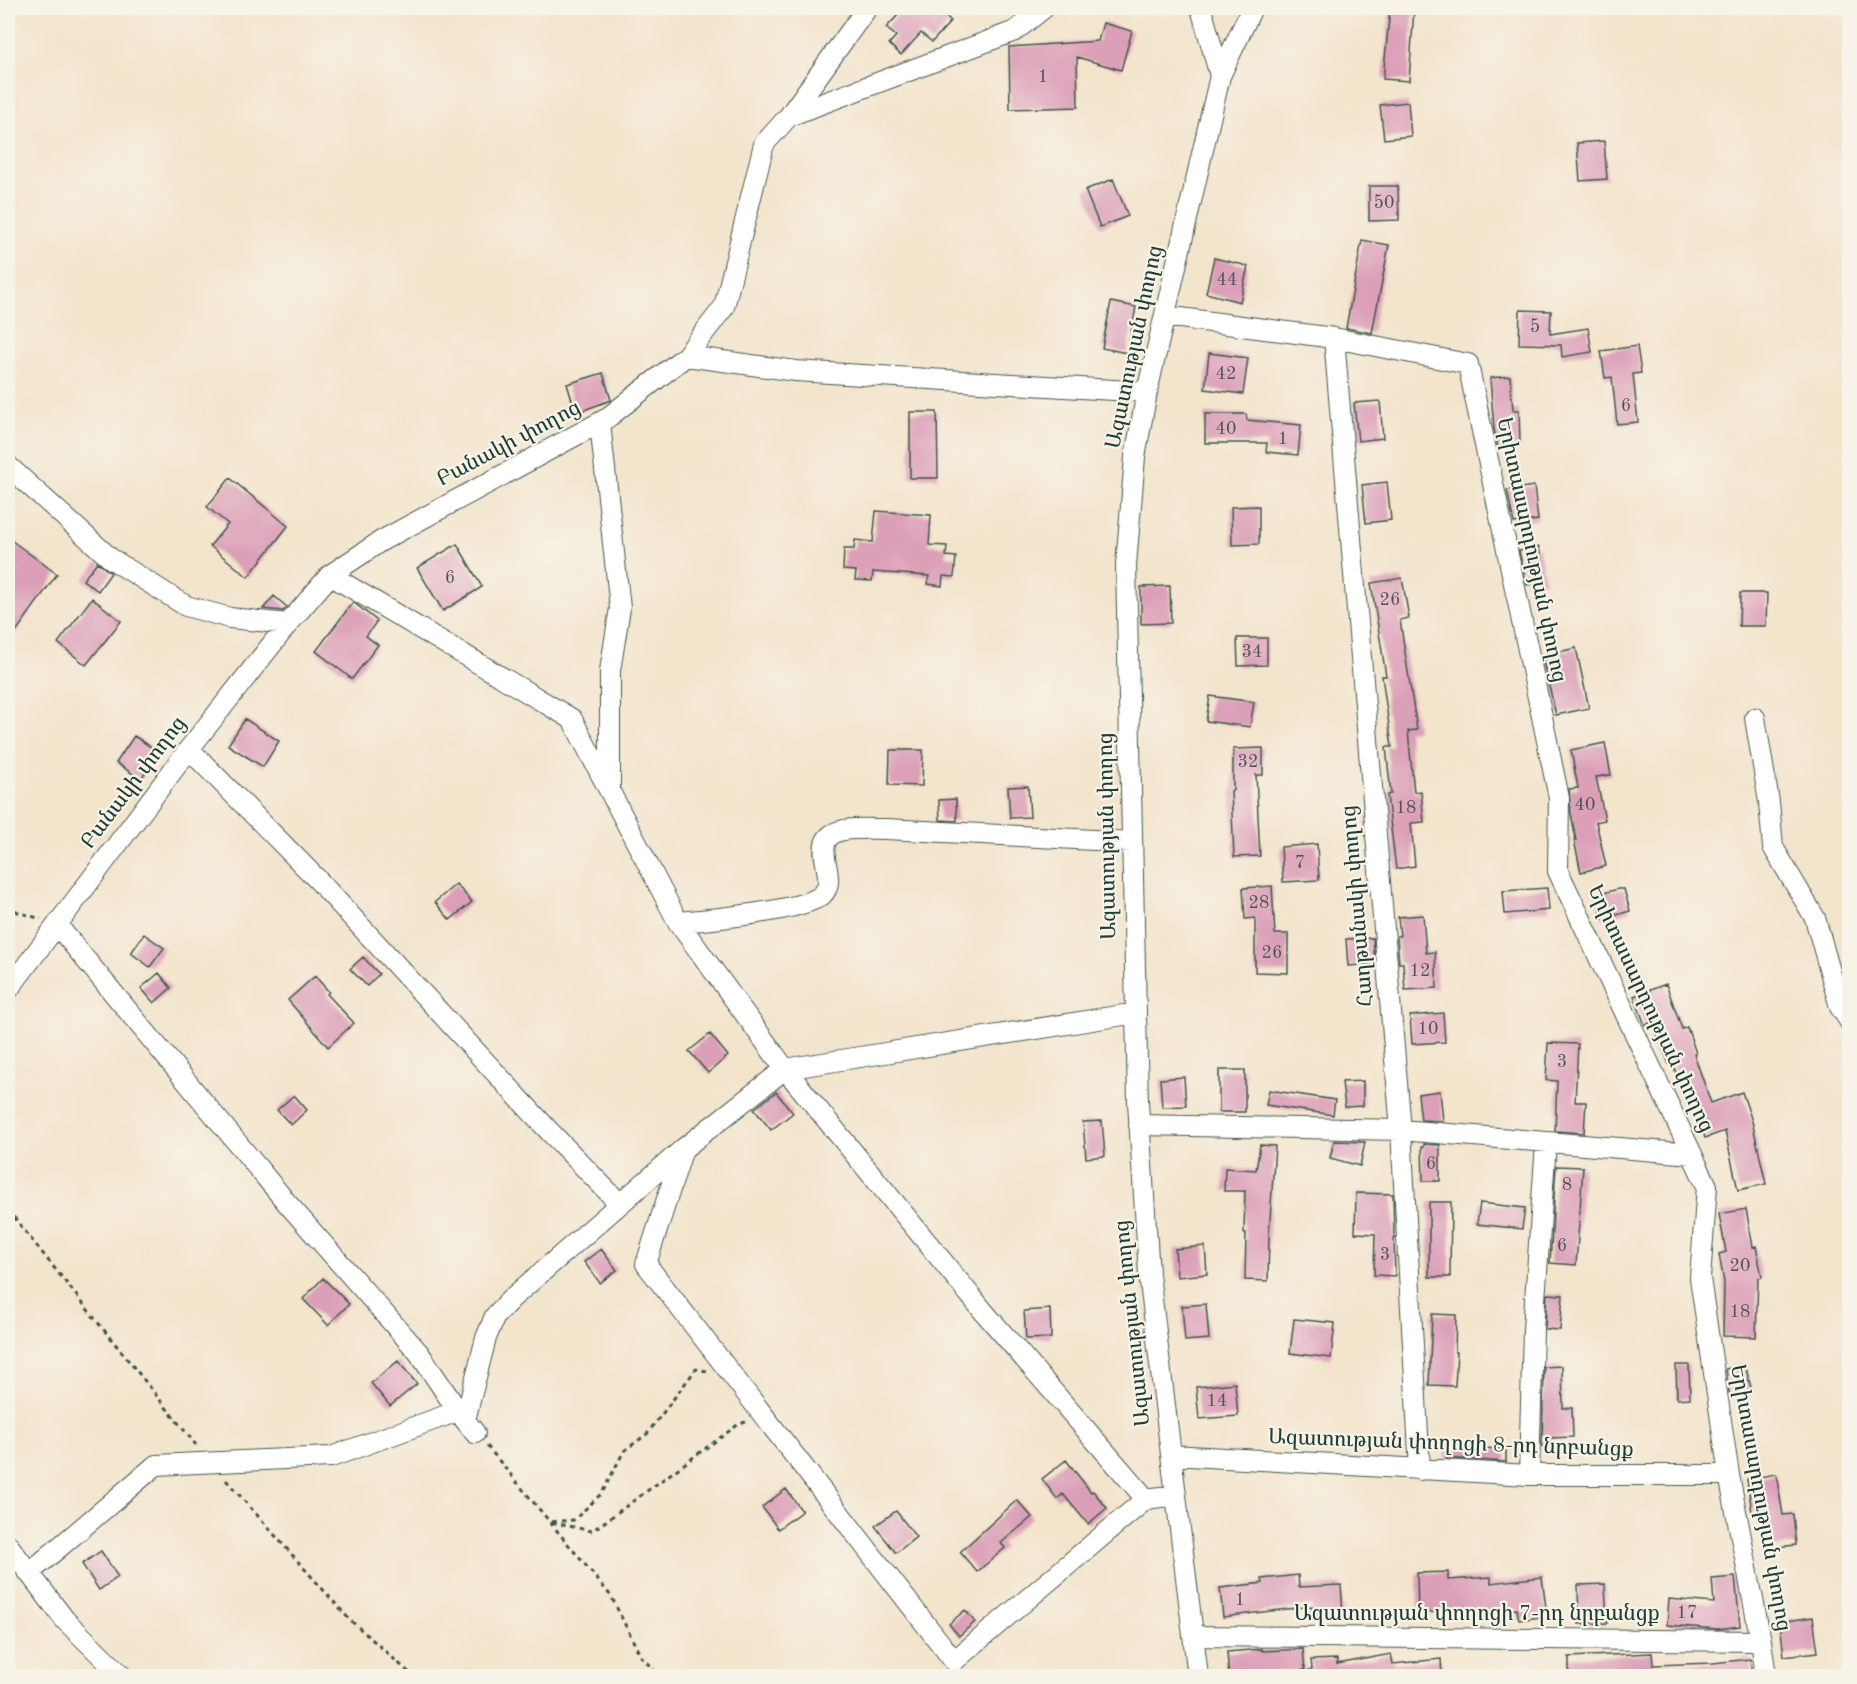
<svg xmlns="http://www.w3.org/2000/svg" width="1857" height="1684" viewBox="0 0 1857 1684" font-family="'Old Standard TT','Noto Serif Armenian',serif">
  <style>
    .building { fill: #dc9fb8 }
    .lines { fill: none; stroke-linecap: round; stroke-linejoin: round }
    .minor-casing { stroke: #3f564b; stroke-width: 22 }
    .path { stroke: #3f564b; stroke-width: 3; stroke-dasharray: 4.5 4.5; stroke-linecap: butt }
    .minor { stroke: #fff; stroke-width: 20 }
    .labels { text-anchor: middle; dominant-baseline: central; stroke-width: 4.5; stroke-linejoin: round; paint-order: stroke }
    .number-label { font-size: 18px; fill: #4e5655 }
    .street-label { font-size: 21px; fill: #1f3d34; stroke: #f7f3e8 }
  </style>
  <rect width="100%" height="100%" fill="#f7f3e8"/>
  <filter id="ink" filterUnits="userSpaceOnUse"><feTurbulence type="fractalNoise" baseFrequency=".0167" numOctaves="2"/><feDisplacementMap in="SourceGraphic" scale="12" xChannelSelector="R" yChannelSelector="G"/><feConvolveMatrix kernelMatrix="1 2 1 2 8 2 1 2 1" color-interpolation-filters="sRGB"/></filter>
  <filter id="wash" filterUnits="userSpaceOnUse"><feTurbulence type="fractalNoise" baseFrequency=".008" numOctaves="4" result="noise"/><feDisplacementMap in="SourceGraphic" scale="24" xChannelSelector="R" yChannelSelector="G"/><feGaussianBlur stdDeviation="1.35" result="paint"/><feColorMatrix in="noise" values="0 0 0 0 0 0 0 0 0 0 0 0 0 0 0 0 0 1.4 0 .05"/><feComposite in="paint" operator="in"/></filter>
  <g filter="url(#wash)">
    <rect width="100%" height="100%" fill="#f3e4cc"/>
    <g id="blocks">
      <!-- building -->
      <path class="building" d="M 889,8 L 937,8 L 951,21 L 932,42 L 921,33 L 901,55 L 889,44 L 896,36 L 886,28 L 898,15 Z
        M 1390,8 L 1414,8 L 1409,81 L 1383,79 Z
        M 1103,23 L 1132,31 L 1121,70 L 1077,57 L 1078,107 L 1010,109 L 1009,47 L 1098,41 Z
        M 1408,102 L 1411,136 L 1384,139 L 1380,105 Z
        M 1604,141 L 1607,179 L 1580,181 L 1577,143 Z
        M 1113,179 L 1128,216 L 1100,227 L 1085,190 Z
        M 1369,186 L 1398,186 L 1399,220 L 1369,221 Z
        M 1362,240 L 1389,245 L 1372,333 L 1346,328 Z
        M 1214,258 L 1248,266 L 1240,302 L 1206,293 Z
        M 1111,302 L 1136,307 L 1127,353 L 1102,348 Z
        M 1520,310 L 1551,311 L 1550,334 L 1588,328 L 1592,352 L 1562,357 L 1561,345 L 1519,344 Z
        M 1637,346 L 1641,373 L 1633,374 L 1638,422 L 1617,424 L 1612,377 L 1605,378 L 1601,351 Z
        M 1209,353 L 1248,358 L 1243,394 L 1205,389 Z
        M 603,373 L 611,400 L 576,413 L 567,384 Z
        M 1510,376 L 1513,410 L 1519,410 L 1520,446 L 1498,447 L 1494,429 L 1490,378 Z
        M 1380,401 L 1383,438 L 1358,441 L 1354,403 Z
        M 910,412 L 937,412 L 938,478 L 910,478 Z
        M 1205,414 L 1246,414 L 1247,420 L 1301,425 L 1298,455 L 1266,452 L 1267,443 L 1205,443 Z
        M 230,478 L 288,526 L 248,577 L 210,546 L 228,524 L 207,507 Z
        M 1387,482 L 1391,520 L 1366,523 L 1362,485 Z
        M 1534,486 L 1538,520 L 1514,523 L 1507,490 Z
        M 1259,506 L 1259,544 L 1232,545 L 1231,507 Z
        M 876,511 L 931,515 L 929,545 L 947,546 L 946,556 L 956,557 L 954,577 L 943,576 L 942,586 L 928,584 L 929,576 L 873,572 L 872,581 L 855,580 L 856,571 L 843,570 L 844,549 L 854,549 L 855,540 L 873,542 Z
        M 8,538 L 57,574 L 8,643 Z
        M 457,544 L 482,587 L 443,611 L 417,568 Z
        M 1539,547 L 1545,582 L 1527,585 L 1519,551 Z
        M 97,562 L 111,573 L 98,591 L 83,580 Z
        M 1402,578 L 1409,618 L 1400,620 L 1417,730 L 1408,731 L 1414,792 L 1421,791 L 1424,822 L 1411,823 L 1415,866 L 1396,869 L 1387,795 L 1391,794 L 1386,747 L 1392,747 L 1382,676 L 1386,676 L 1371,583 Z
        M 1170,586 L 1171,623 L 1141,624 L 1141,587 Z
        M 1740,593 L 1767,593 L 1766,626 L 1739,626 Z
        M 274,596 L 287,607 L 283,611 L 263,609 Z
        M 92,598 L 121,621 L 86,665 L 58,643 Z
        M 353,602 L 377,621 L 366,636 L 378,645 L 352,679 L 316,651 Z
        M 1237,638 L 1267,638 L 1267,665 L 1238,666 Z
        M 1576,648 L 1589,708 L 1556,715 L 1542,656 Z
        M 1210,696 L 1254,702 L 1250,727 L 1206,721 Z
        M 245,719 L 279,741 L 263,767 L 228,745 Z
        M 134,736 L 159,752 L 141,779 L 116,763 Z
        M 1605,743 L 1611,775 L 1596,777 L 1605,820 L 1596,822 L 1606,866 L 1581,872 L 1574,840 L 1576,840 L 1571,813 L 1569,789 L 1578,788 L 1571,750 Z
        M 1263,748 L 1263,775 L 1256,775 L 1260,856 L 1234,857 L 1231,791 L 1233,790 L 1233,749 Z
        M 890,750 L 923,750 L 922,786 L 889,785 Z
        M 1028,786 L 1030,817 L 1010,818 L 1008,787 Z
        M 956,799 L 957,821 L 940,820 L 939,800 Z
        M 1317,844 L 1319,880 L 1283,882 L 1281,847 Z
        M 456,884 L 472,902 L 450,920 L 435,902 Z
        M 1272,886 L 1275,934 L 1288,934 L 1288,973 L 1255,972 L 1255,918 L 1245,919 L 1243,888 Z
        M 1547,888 L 1549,910 L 1505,914 L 1503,891 Z
        M 1618,889 L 1624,889 L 1630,911 L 1603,919 L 1596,895 Z
        M 1423,915 L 1426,953 L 1435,952 L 1437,988 L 1405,990 L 1403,963 L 1399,963 L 1397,936 L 1400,936 L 1398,917 Z
        M 144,934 L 164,948 L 150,967 L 131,953 Z
        M 1373,938 L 1375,964 L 1348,966 L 1346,939 Z
        M 363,957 L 379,974 L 367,986 L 350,969 Z
        M 159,973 L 171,988 L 154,1003 L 141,988 Z
        M 315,976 L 329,992 L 327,994 L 354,1023 L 328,1047 L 288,1000 Z
        M 1666,984 L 1682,1029 L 1687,1027 L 1696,1053 L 1694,1054 L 1711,1103 L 1742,1092 L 1752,1121 L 1766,1184 L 1738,1190 L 1725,1131 L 1705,1138 L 1692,1098 L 1686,1100 L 1672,1062 L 1669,1064 L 1652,1022 L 1645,1025 L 1634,996 Z
        M 1443,1013 L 1445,1042 L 1412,1044 L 1410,1016 Z
        M 710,1034 L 728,1056 L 708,1073 L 689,1051 Z
        M 1548,1043 L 1578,1044 L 1575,1102 L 1586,1102 L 1584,1133 L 1555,1131 L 1557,1081 L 1546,1080 Z
        M 1219,1070 L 1245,1070 L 1245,1112 L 1219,1112 Z
        M 1184,1077 L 1186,1106 L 1162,1107 L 1160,1079 Z
        M 1363,1081 L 1363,1106 L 1345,1107 L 1342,1082 Z
        M 1269,1090 L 1335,1100 L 1333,1115 L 1266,1105 Z
        M 1440,1091 L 1443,1121 L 1421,1120 L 1418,1094 Z
        M 776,1092 L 793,1113 L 771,1130 L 754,1109 Z
        M 294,1095 L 307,1110 L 291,1125 L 277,1110 Z
        M 1102,1121 L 1105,1156 L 1086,1158 L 1083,1122 Z
        M 1334,1141 L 1365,1142 L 1360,1166 L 1330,1158 Z
        M 1424,1144 L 1440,1145 L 1440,1181 L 1423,1181 L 1422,1147 L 1424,1147 Z
        M 1260,1145 L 1275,1146 L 1269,1234 L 1268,1281 L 1245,1280 L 1246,1233 L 1244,1233 L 1245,1191 L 1224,1191 L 1225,1168 L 1256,1170 Z
        M 1556,1166 L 1583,1167 L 1576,1265 L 1550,1263 Z
        M 1356,1193 L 1393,1194 L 1395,1276 L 1374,1275 L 1375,1234 L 1355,1233 Z
        M 1429,1202 L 1451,1202 L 1450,1277 L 1429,1277 Z
        M 1480,1203 L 1525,1208 L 1522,1229 L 1477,1224 Z
        M 1746,1209 L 1753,1247 L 1756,1246 L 1762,1277 L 1758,1278 L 1756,1337 L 1723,1336 L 1724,1282 L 1719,1254 L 1726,1252 L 1719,1214 Z
        M 1205,1246 L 1207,1274 L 1177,1277 L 1175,1249 Z
        M 601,1249 L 617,1270 L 600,1283 L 584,1262 Z
        M 323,1278 L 349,1304 L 328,1325 L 303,1299 Z
        M 1547,1294 L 1563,1295 L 1560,1330 L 1545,1329 Z
        M 1206,1304 L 1209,1339 L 1185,1341 L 1182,1306 Z
        M 1050,1309 L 1051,1338 L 1026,1339 L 1024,1311 Z
        M 1432,1314 L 1456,1315 L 1455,1352 L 1457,1352 L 1455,1386 L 1429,1385 Z
        M 1294,1319 L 1335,1323 L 1331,1358 L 1290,1353 Z
        M 398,1361 L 417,1384 L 390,1406 L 371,1383 Z
        M 1745,1364 L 1752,1392 L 1730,1398 L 1726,1369 Z
        M 1676,1365 L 1689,1365 L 1690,1398 L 1677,1399 Z
        M 1562,1366 L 1563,1408 L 1572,1408 L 1573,1437 L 1550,1438 L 1550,1446 L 1542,1446 L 1544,1367 Z
        M 1235,1383 L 1238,1416 L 1199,1419 L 1196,1387 Z
        M 1446,1447 L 1506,1449 L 1506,1462 L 1446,1458 Z
        M 1066,1460 L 1091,1492 L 1093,1491 L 1107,1508 L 1088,1524 L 1063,1494 L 1057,1499 L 1042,1479 Z
        M 1776,1474 L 1783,1515 L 1793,1514 L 1796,1545 L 1767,1548 L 1764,1510 L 1752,1512 L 1747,1479 Z
        M 786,1489 L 802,1511 L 778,1529 L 762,1507 Z
        M 1017,1500 L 1032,1517 L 1001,1543 L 1005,1548 L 977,1572 L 960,1552 Z
        M 896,1511 L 916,1537 L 896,1553 L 875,1526 Z
        M 101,1551 L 118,1577 L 99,1590 L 82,1564 Z
        M 1448,1572 L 1448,1580 L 1491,1577 L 1491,1583 L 1542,1577 L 1547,1616 L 1519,1620 L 1517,1609 L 1467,1614 L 1467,1611 L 1418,1613 L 1417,1573 Z
        M 1298,1575 L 1299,1587 L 1341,1585 L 1343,1614 L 1312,1615 L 1312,1606 L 1223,1617 L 1220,1588 L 1263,1583 L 1262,1579 Z
        M 1735,1577 L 1740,1626 L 1718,1629 L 1667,1625 L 1669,1599 L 1714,1603 L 1712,1579 Z
        M 1605,1584 L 1607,1623 L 1579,1624 L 1578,1585 Z
        M 965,1610 L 975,1622 L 959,1636 L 949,1624 Z
        M 1813,1617 L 1818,1652 L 1784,1656 L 1780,1622 Z
        M 1262,1649 L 1262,1651 L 1303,1649 L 1305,1670 L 1264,1674 L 1264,1677 L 1229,1677 L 1227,1652 Z
        M 1652,1653 L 1653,1665 L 1713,1663 L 1750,1659 L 1752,1677 L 1569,1677 L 1569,1657 Z
        M 1391,1654 L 1393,1664 L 1441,1659 L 1442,1677 L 1309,1677 L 1309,1670 L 1312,1669 L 1311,1660 L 1337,1659 L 1337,1664 Z"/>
    </g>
  </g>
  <g filter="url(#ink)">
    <use href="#blocks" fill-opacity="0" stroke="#3f564b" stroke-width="1.5"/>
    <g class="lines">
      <defs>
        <path id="minor" d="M 1201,8 L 1220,76
          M 789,116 L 867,8
          M 1165,316 L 1334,338 L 1468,364 L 1559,798 L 1558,871 L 1707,1186 L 1700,1278 L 1729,1475 L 1761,1641 L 1766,1676
          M 1334,338 L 1401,1130 L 1420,1470
          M 686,356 L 796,371 L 1147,392
          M 600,423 L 620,608 L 610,671 L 610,789
          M 8,466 L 110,558 L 186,606 L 230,618 L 288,624
          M 330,575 L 572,719 L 678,922 L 785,1069 L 984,1312 L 1146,1499 L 1176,1495
          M 1755,718 L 1769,802 L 1773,847 L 1815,918 L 1840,1007 L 1850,1022
          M 189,749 L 316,878 L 550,1132 L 620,1204
          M 678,922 C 705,920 804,911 822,895 C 842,877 803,838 844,830 C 857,828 872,829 886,829 L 1132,842
          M 57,925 L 287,1203 L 419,1353 L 458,1411 L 475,1433
          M 8,990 L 189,749 L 288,624 L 330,575 L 381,541 L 606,419 L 686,356 L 724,307 L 764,144 L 789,116 L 1015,31 L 1044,8
          M 1136,1013 L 785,1069 L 683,1149 L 646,1264 L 954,1661 L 1146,1499
          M 1139,1125 L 1401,1130 L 1692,1154
          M 465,1420 L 486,1338 L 495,1316 L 512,1298 L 683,1149
          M 1171,1455 L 1529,1475 L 1729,1475
          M 1529,1475 L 1533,1329 L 1546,1143
          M 8,1545 L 65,1620 L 122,1676
          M 29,1573 L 156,1465 L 331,1457 L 458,1411
          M 1193,1636 L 1761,1641
          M 1198,1676 L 1149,1274 L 1138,1102 L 1126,565 L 1135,457 L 1147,392 L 1220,76 L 1252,8"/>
      </defs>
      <!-- minor casing -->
      <use href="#minor" class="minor-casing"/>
      <!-- path -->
      <path class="path" d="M 8,905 L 18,912 L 41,919
        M 8,1210 L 196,1445
        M 707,1371 L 696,1369 L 647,1434 L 624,1451 L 602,1493 L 574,1520 L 550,1522 L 592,1531 L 739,1424 L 746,1422
        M 487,1446 L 611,1596 L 640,1655 L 659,1676
        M 226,1480 L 349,1619 L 413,1676
        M 933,1676 L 941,1671"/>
      <!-- minor -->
      <use href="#minor" class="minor"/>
    </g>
  </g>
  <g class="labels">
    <!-- number labels -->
    <g class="number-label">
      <text x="1043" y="77">1</text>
      <text x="1384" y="203">50</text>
      <text x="1227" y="280">44</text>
      <text x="1535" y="327">5</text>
      <text x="1226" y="374">42</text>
      <text x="1626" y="406">6</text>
      <text x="1226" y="429">40</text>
      <text x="1283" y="439">1</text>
      <text x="450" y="578">6</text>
      <text x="1390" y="600">26</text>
      <text x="1252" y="652">34</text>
      <text x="1248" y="762">32</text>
      <text x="1585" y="805">40</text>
      <text x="1406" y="808">18</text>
      <text x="1300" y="863">7</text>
      <text x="1259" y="903">28</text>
      <text x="1272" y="953">26</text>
      <text x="1420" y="971">12</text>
      <text x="1428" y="1029">10</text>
      <text x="1562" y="1062">3</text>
      <text x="1431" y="1164">6</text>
      <text x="1567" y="1185">8</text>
      <text x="1562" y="1246">6</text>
      <text x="1385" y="1255">3</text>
      <text x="1740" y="1266">20</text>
      <text x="1740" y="1312">18</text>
      <text x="1217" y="1401">14</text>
      <text x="1240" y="1600">1</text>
      <text x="1687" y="1613">17</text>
    </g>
    <!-- street labels -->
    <g class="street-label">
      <text transform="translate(1135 347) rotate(-78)">Ազատության փողոց</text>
      <text transform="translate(509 444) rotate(-28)">Բանակի փողոց</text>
      <text transform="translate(1531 550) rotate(78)">Երիտասարդության փողոց</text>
      <text transform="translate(134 783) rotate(-53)">Բանակի փողոց</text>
      <text transform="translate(1108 836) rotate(-91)">Ազատության փողոց</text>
      <text transform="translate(1358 906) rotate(-95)">Հաղթանակի փողոց</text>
      <text transform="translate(1650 1009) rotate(65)">Երիտասարդության փողոց</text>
      <text transform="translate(1133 1323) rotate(-96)">Ազատության փողոց</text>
      <text transform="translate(1451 1444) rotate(2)">Ազատության փողոցի 8-րդ նրբանցք</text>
      <text transform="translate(1760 1498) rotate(80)">Երիտասարդության փողոց</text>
      <text x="1477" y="1614">Ազատության փողոցի 7-րդ նրբանցք</text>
    </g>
  </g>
  <!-- margin -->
  <rect width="1857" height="1684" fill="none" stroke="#f7f3e8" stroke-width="30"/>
</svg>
